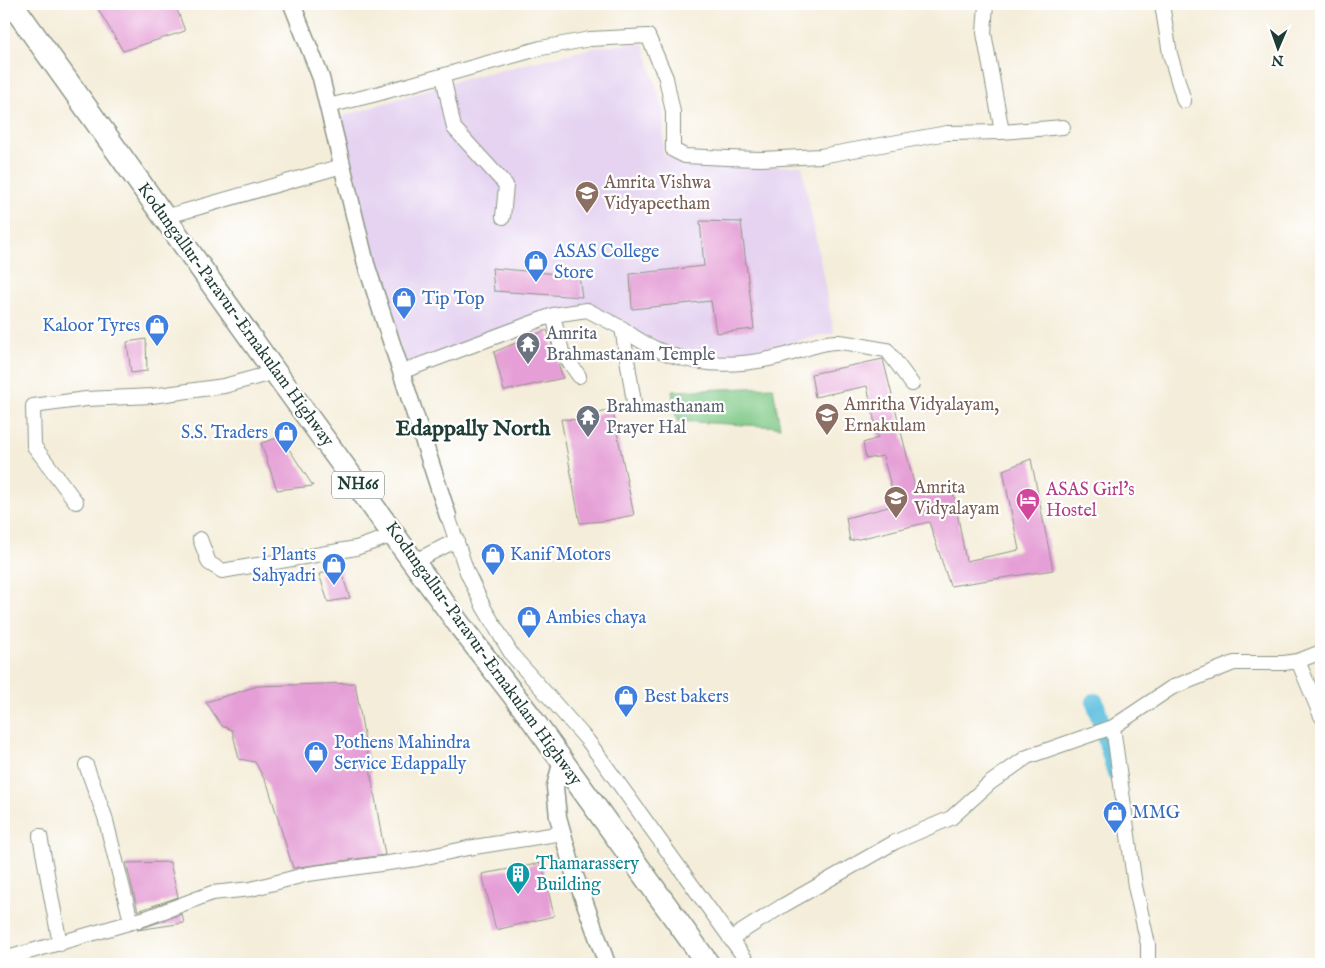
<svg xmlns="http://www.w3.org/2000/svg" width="1325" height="968" viewBox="0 0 1325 968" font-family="'IM FELL English',serif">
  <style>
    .built { fill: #e5d3f1 }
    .green { fill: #7dc885; stroke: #4e825c }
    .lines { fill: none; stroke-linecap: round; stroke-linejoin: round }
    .canal { stroke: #60c0de; stroke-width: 18 }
    .building { fill: #e59fd6 }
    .minor-casing { stroke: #8a9586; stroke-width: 16 }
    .tertiary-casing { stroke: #8a9586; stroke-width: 19 }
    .trunk-casing { stroke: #8a9586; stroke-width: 25 }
    .minor { stroke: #fff; stroke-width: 14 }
    .tertiary { stroke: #fff; stroke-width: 16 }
    .trunk { stroke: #fff; stroke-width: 22 }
    .labels { text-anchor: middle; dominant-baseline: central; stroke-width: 4.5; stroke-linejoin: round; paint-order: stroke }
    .shield { fill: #fff; stroke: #627771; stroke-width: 1 }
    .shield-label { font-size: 16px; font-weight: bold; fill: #1f3d34 }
    .education-label { font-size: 18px; fill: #785e54; stroke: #fff; text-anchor: start }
    .shop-label { font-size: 18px; fill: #366cbe; stroke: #fff; text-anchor: start }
    .street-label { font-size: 18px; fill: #1f3d34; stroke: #fff }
    .worship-label { font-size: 18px; fill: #5b616d; stroke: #fff; text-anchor: start }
    .hotel-label { font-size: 18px; fill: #b23c85; stroke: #fff; text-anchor: start }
    .culture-label { font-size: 18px; fill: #0d838f; stroke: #fff; text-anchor: start }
    .district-label { font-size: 22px; font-weight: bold; fill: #1f3d34; stroke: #fff }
  </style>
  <rect width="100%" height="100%" fill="#fff"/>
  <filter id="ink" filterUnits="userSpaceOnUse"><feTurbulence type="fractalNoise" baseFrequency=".02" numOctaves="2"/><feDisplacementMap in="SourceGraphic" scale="10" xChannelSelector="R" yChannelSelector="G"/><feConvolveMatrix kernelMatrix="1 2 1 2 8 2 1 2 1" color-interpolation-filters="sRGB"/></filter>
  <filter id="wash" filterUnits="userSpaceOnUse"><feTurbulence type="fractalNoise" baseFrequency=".0096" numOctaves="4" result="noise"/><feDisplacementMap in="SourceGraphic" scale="20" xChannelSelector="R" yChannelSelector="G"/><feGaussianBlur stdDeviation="1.12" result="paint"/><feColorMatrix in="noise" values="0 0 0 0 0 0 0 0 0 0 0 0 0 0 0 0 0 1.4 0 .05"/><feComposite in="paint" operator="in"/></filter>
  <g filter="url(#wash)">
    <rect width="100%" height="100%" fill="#f4edd9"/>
    <!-- built -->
    <path class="built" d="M 643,43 L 664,111 L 663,154 L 697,165 L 802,166 L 834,333 L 734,355 L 685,354 L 647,341 L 626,322 L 587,305 L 406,363 L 374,262 L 341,117 L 458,80 L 597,47 Z"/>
    <!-- green -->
    <path class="green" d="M 773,387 L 780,427 L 677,421 L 672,391 Z"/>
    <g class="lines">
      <!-- canal -->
      <path class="canal" d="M 1095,702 L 1116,773"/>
    </g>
    <g id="blocks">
      <!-- building -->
      <path class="building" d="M 95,4 L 175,4 L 185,31 L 123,51 Z
        M 700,221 L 741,222 L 754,329 L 716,333 L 711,301 L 632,309 L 630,274 L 704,266 Z
        M 492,268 L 579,276 L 582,297 L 494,291 Z
        M 547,330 L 563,378 L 504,391 L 494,352 Z
        M 146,339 L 147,371 L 131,373 L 127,342 Z
        M 883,359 L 916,492 L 952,484 L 966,561 L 1019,550 L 1003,470 L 1031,459 L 1053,570 L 950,586 L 929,522 L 850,541 L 846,518 L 896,505 L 883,456 L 866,459 L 863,443 L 878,438 L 867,386 L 815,397 L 811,374 Z
        M 612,408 L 634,515 L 604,521 L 580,523 L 561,419 L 584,420 Z
        M 281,437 L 313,486 L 277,490 L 261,443 Z
        M 340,569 L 350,598 L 328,602 L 319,574 Z
        M 355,683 L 385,855 L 293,868 L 268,786 L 255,762 L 239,759 L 232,730 L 222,726 L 206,702 L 258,686 Z
        M 170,862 L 178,897 L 138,911 L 126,863 Z
        M 542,863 L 554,916 L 496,930 L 482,874 Z
        M 182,914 L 184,923 L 137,930 Z"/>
    </g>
  </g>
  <g filter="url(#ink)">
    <use href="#blocks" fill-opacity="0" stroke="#8a9586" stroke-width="1"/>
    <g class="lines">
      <defs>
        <path id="minor" d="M 986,4 L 984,33 L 1002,132
          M 1162,4 L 1170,54 L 1184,101
          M 443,76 L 454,128 L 506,185 L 503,217
          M 328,106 L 373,95 L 541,48 L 590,39 L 648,36 L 666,78 L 673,112 L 673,150 L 685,156 L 727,158 L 761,159 L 821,156 L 947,133 L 1002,132 L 1063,127
          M 165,217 L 342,166
          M 553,315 L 587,310 L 622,328 L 634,402
          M 622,328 C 670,366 724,371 782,356 C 797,352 823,341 838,342 C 854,343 871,348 887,350 L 912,384
          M 401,372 L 553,315 L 562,352 L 579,376
          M 76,502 L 34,446 L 33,406 L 86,399 L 152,396 L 224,386 L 275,372
          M 448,516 L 467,572 L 484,608 L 512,655 L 588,741 L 749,964
          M 200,539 L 209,563 L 222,571 L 356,548 L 394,535
          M 413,562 L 457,540
          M 1298,661 L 1321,716
          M 1113,727 L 1135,886 L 1148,944 L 1148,964
          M 86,765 L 105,817 L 131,921
          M 40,836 L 60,944
          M 730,939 L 784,905 L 895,842 L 951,818 L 990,783 L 1027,757 L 1113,727 L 1171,688 L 1234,663 L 1284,663 L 1298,661 L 1321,652
          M 4,959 L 146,918 L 212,893 L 251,889 L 308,874 L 417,859 L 468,848 L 563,833"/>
        <path id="tertiary" d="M 292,4 L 321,78 L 366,264 L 448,516
          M 562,760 L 555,787 L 558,817 L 573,870 L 607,964"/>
        <path id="trunk" d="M 12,4 L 275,372 L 461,627 L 529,715 L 708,964"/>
      </defs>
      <!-- minor casing -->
      <use href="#minor" class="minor-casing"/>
      <!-- tertiary casing -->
      <use href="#tertiary" class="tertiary-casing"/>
      <!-- trunk casing -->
      <use href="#trunk" class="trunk-casing"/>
      <!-- minor -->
      <use href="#minor" class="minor"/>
      <!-- tertiary -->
      <use href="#tertiary" class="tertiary"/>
      <!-- trunk -->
      <use href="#trunk" class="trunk"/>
    </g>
  </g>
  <!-- icons -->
  <defs>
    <symbol id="university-pin" viewBox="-11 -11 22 30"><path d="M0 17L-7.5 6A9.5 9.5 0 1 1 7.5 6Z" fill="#8d6e63" stroke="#fff"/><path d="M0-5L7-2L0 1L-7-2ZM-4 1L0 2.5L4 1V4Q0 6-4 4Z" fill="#fff"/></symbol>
    <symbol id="shop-pin" viewBox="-11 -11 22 30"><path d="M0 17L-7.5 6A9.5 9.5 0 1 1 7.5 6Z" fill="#3f7fe0" stroke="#fff"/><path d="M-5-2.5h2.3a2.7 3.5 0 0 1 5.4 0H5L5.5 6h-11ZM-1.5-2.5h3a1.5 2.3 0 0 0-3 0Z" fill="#fff"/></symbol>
    <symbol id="temple-pin" viewBox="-11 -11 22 30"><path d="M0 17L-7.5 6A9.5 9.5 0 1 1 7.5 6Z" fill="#6b7280" stroke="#fff"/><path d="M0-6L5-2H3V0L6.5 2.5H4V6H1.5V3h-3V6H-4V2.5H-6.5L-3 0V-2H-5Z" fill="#fff"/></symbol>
    <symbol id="school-pin" viewBox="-11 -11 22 30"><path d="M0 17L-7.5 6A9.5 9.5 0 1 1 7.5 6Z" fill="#8d6e63" stroke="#fff"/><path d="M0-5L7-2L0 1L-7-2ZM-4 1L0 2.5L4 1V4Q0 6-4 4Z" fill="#fff"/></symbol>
    <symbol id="hotel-pin" viewBox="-11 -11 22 30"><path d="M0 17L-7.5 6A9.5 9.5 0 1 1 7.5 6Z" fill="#d1479c" stroke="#fff"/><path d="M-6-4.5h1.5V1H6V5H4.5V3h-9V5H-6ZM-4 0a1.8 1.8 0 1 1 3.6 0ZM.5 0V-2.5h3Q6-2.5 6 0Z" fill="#fff"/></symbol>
    <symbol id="building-pin" viewBox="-11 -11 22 30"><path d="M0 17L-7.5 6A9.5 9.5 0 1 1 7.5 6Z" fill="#0f9aa8" stroke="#fff"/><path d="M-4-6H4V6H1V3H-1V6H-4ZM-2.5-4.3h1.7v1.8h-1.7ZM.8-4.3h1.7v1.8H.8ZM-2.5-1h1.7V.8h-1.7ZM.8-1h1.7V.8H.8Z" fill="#fff"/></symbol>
  </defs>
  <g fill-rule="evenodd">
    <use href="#university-pin" x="573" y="179" width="28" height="38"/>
    <use href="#shop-pin" x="522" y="248" width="28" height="38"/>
    <use href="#shop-pin" x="390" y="285" width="28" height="38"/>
    <use href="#shop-pin" x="143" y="312" width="28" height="38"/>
    <use href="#temple-pin" x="514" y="330" width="28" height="38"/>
    <use href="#school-pin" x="813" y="401" width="28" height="38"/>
    <use href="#temple-pin" x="574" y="403" width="28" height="38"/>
    <use href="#shop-pin" x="272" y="419" width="28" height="38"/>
    <use href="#school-pin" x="882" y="484" width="28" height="38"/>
    <use href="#hotel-pin" x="1014" y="486" width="28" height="38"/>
    <use href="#shop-pin" x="479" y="541" width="28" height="38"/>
    <use href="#shop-pin" x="320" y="551" width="28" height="38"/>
    <use href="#shop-pin" x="515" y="604" width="28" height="38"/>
    <use href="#shop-pin" x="612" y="683" width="28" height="38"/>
    <use href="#shop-pin" x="302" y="739" width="28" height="38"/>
    <use href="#shop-pin" x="1101" y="799" width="28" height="38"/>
    <use href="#building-pin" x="504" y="860" width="28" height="38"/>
  </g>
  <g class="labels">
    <!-- shield labels -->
    <rect class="shield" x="332" y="471.5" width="52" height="27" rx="4"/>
    <g class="shield-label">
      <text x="358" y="485">NH66</text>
    </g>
    <!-- education labels -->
    <g class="education-label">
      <text x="604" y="183">Amrita Vishwa<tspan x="604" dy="21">Vidyapeetham</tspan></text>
      <text x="844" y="405">Amritha Vidyalayam,<tspan x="844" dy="21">Ernakulam</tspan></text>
      <text x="914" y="488">Amrita<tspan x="914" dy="21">Vidyalayam</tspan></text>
    </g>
    <!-- shop labels -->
    <g class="shop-label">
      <text x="554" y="252">ASAS College<tspan x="554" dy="21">Store</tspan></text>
      <text x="422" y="299">Tip Top</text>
      <text x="140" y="326" text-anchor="end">Kaloor Tyres</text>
      <text x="268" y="433" text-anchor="end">S.S. Traders</text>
      <text x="316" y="555" text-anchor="end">i Plants<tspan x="316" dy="21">Sahyadri</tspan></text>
      <text x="510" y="555">Kanif Motors</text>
      <text x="546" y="618">Ambies chaya</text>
      <text x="644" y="697">Best bakers</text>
      <text x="334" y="743">Pothens Mahindra<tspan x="334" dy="21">Service Edappally</tspan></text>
      <text x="1132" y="813">MMG</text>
    </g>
    <!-- street labels -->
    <g class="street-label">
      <text transform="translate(235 315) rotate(54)">Kodungallur-Paravur-Ernakulam Highway</text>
      <text transform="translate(483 654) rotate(54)">Kodungallur-Paravur-Ernakulam Highway</text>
    </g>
    <!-- worship labels -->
    <g class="worship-label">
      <text x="546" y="334">Amrita<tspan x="546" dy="21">Brahmastanam Temple</tspan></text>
      <text x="606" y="407">Brahmasthanam<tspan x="606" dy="21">Prayer Hal</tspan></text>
    </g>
    <!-- hotel labels -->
    <g class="hotel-label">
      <text x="1046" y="490">ASAS Girl's<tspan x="1046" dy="21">Hostel</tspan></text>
    </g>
    <!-- culture labels -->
    <g class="culture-label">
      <text x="536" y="864">Thamarassery<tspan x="536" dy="21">Building</tspan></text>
    </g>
    <!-- district labels -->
    <g class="district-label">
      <text x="473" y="429">Edappally North</text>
    </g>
  </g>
  <!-- margin -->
  <rect width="1325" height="968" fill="none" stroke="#fff" stroke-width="20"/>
  <!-- north arrow -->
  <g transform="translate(1278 48) rotate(182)" stroke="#ffffff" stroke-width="4" paint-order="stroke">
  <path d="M0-4L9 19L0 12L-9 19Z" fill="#1f3d34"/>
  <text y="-8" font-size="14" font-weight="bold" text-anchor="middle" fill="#1f3d34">N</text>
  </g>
</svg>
